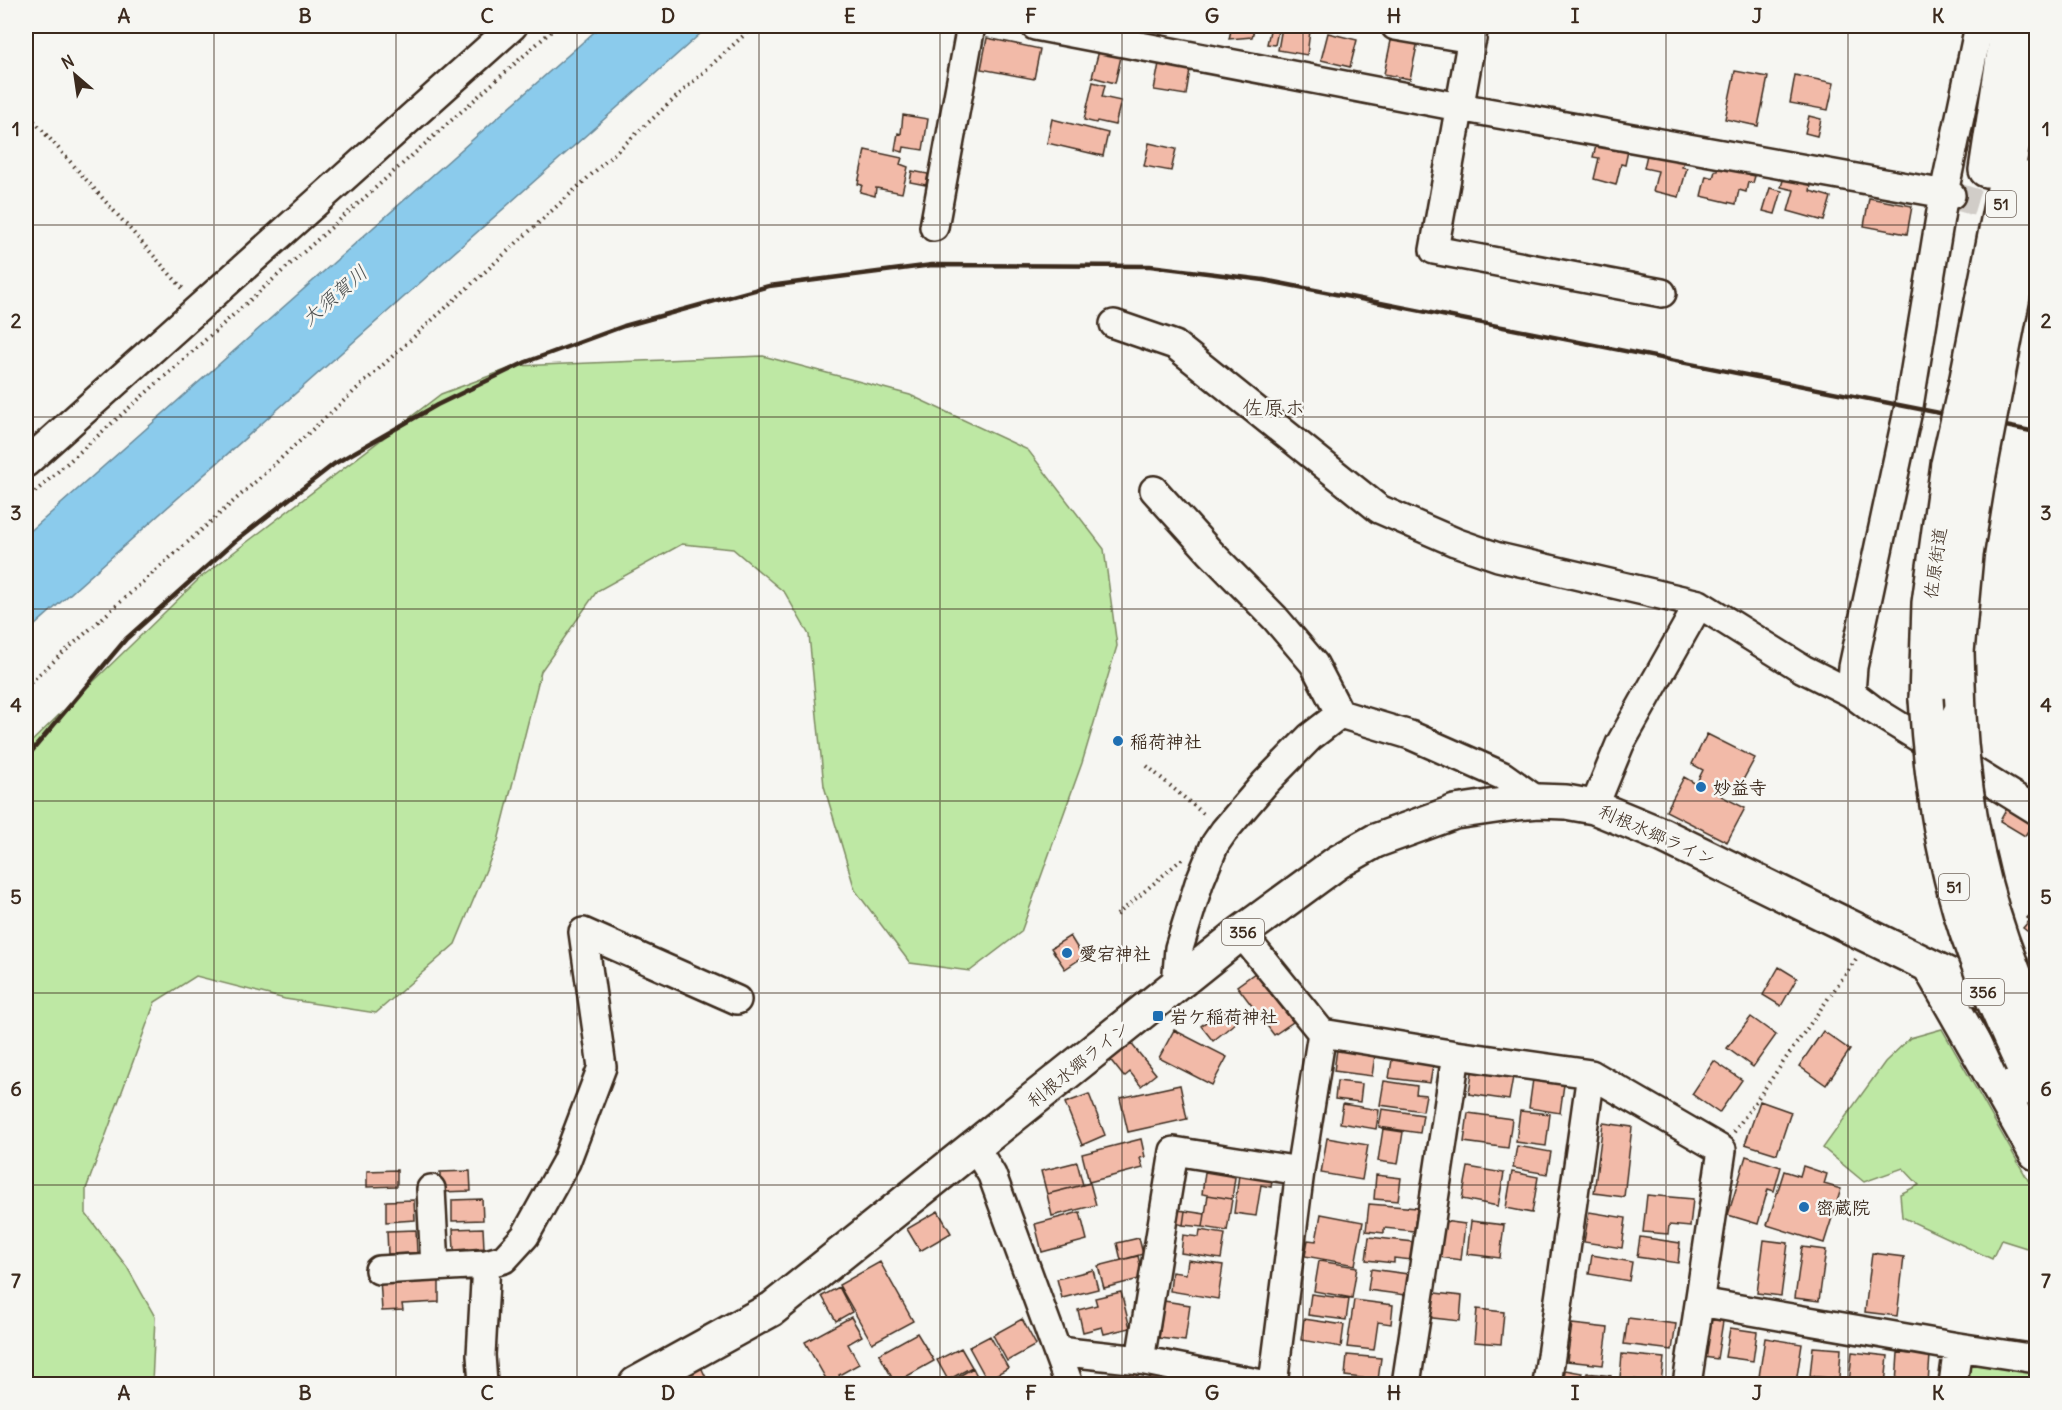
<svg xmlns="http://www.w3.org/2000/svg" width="2062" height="1410" viewBox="0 0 2062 1410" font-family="Delius,'Klee One',sans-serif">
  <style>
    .green { fill: #bee8a4; stroke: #7c8961; stroke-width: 1.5 }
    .water { fill: #8bcbec; stroke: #6b8b9a; stroke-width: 1.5 }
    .building { fill: #f2baa8; stroke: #3b2a1e; stroke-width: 1.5 }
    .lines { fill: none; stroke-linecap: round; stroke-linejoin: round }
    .minor-tunnel { stroke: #d1cdc8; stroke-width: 27; stroke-dasharray: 27 14; stroke-linecap: butt }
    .minor-casing { stroke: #3b2a1e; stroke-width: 32 }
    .highway-casing { stroke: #3b2a1e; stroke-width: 38 }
    .path { stroke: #3b2a1e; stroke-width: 4; stroke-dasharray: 1.5 4.5; stroke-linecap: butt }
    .minor { stroke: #f6f6f2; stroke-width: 27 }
    .highway { stroke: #f6f6f2; stroke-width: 33 }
    .rail { stroke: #3b2a1e; stroke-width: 4.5 }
    .highway-bridge-casing { stroke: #3b2a1e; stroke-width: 38; stroke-linecap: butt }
    .highway-bridge { stroke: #f6f6f2; stroke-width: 33 }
    .grid { fill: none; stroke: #3b2a1e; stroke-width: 1.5; stroke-opacity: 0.55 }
    .poi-dot { fill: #1f6fb2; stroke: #f6f6f2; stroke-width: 2 }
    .labels { text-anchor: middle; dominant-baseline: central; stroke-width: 5; stroke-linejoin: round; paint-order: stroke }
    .shield { fill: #f6f6f2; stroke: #73675e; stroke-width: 1.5 }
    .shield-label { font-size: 16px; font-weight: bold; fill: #3b2a1e }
    .street-label { font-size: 18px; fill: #3b2a1e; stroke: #f6f6f2 }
    .poi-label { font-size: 18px; font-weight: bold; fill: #3b2a1e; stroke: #f6f6f2; text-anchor: start }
    .water-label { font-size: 20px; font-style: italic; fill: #4f5252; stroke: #f6f6f2 }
    .quarter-label { font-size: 21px; fill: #3b2a1e; stroke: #f6f6f2 }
    .neatline { fill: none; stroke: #3b2a1e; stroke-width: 2 }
    .grid-label { font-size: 20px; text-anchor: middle; font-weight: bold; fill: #3b2a1e }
  </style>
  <rect width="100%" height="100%" fill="#f6f6f2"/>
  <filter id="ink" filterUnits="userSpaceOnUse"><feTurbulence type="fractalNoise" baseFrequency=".0167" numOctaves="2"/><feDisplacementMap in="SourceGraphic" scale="12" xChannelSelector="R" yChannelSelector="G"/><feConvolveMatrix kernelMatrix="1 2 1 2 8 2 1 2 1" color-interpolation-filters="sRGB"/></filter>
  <g filter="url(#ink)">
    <!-- green -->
    <path class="green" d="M 763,356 L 910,395 L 1028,450 L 1104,549 L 1117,646 L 1082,763 L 1021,932 L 970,971 L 910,963 L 855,890 L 824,786 L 809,635 L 785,593 L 733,549 L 682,544 L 597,591 L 541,671 L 498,841 L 455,944 L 376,1013 L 285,999 L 196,976 L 155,1002 L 86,1189 L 86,1214 L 127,1267 L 155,1317 L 152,1384 L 26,1384 L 26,747 L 200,578 L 441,394 L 516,366 Z
      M 1942,1029 L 2036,1194 L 2036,1251 L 2001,1240 L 1992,1259 L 1902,1217 L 1900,1194 L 1919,1185 L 1903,1168 L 1864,1182 L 1823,1148 L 1885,1062 L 1910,1038 Z
      M 1958,1347 L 2036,1359 L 2036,1384 L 1953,1384 Z"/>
    <!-- water -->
    <path class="water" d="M 601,26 L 709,26 L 26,633 L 26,535 Z"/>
    <!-- building -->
    <path class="building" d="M 1232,26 L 1255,26 L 1252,37 L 1229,39 Z
      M 1271,26 L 1279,26 L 1275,45 L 1267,44 Z
      M 1282,27 L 1310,31 L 1307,55 L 1278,50 Z
      M 1328,33 L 1357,40 L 1350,67 L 1321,60 Z
      M 1392,36 L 1418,41 L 1410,79 L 1384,74 Z
      M 987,38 L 1040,49 L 1034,79 L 981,69 Z
      M 1100,47 L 1122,53 L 1115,83 L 1092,77 Z
      M 1160,58 L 1191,63 L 1186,95 L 1154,90 Z
      M 1735,71 L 1768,77 L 1758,126 L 1725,119 Z
      M 1795,75 L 1834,83 L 1828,110 L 1790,103 Z
      M 1093,82 L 1105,85 L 1102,97 L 1121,101 L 1115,125 L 1097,121 L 1096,123 L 1084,120 Z
      M 903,115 L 928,119 L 923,150 L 904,147 L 903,152 L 895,150 L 898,133 L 901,134 Z
      M 1809,116 L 1821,119 L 1817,136 L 1805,133 Z
      M 1052,119 L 1108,133 L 1103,156 L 1047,143 Z
      M 1598,139 L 1629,146 L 1625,165 L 1621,164 L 1616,185 L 1594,179 L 1599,158 L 1593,157 Z
      M 1149,143 L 1176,149 L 1171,171 L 1144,166 Z
      M 865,150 L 902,158 L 900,164 L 908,167 L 902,193 L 876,188 L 875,196 L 860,192 L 862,185 L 858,184 Z
      M 1648,150 L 1686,155 L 1682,167 L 1687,168 L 1679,197 L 1653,191 L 1658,171 L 1644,168 Z
      M 1720,164 L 1751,171 L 1750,175 L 1755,176 L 1753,183 L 1748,182 L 1746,192 L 1739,190 L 1736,204 L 1701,196 L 1706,176 L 1713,178 L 1715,171 L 1718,171 Z
      M 912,171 L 928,174 L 926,185 L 910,182 Z
      M 1784,177 L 1811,185 L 1810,191 L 1831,197 L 1824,221 L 1788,211 L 1794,190 L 1781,187 Z
      M 1770,188 L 1782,191 L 1775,214 L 1763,211 Z
      M 1869,198 L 1912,206 L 1907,234 L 1864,226 Z
      M 1707,734 L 1755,758 L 1738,789 L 1726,783 L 1719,795 L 1745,808 L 1727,842 L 1666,811 L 1684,777 L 1696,784 L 1703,770 L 1692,764 Z
      M 2012,799 L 2036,817 L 2025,836 L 2000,821 Z
      M 2036,911 L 2036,938 L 2023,928 L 2030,920 L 2027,918 L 2032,913 L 2034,914 Z
      M 1070,936 L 1083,957 L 1065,969 L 1051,948 Z
      M 1779,967 L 1797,978 L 1781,1006 L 1763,995 Z
      M 1255,973 L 1293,1022 L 1274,1035 L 1237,986 Z
      M 1223,1009 L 1235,1023 L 1213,1041 L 1201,1026 Z
      M 1751,1017 L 1776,1035 L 1753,1067 L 1727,1048 Z
      M 1174,1030 L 1227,1057 L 1212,1085 L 1159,1058 Z
      M 1823,1031 L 1850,1050 L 1826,1085 L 1799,1066 Z
      M 1129,1041 L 1156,1074 L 1141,1086 L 1130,1072 L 1124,1077 L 1109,1058 Z
      M 1338,1042 L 1376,1048 L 1372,1076 L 1334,1071 Z
      M 1393,1054 L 1434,1060 L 1430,1083 L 1389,1078 Z
      M 1714,1061 L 1742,1080 L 1719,1113 L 1692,1094 Z
      M 1473,1065 L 1514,1071 L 1509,1100 L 1469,1094 Z
      M 1534,1072 L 1565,1077 L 1560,1113 L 1529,1108 Z
      M 1337,1081 L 1362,1084 L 1360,1102 L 1335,1099 Z
      M 1384,1081 L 1417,1086 L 1416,1094 L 1426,1095 L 1423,1111 L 1380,1105 Z
      M 1180,1085 L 1187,1119 L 1128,1132 L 1120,1098 Z
      M 1089,1094 L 1105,1135 L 1082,1145 L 1065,1103 Z
      M 1760,1101 L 1791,1112 L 1777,1154 L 1745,1144 Z
      M 1343,1104 L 1379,1110 L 1376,1129 L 1340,1123 Z
      M 1382,1109 L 1423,1115 L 1420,1133 L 1379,1127 Z
      M 1520,1111 L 1550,1114 L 1546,1146 L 1516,1142 Z
      M 1468,1113 L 1512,1119 L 1508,1148 L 1464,1142 Z
      M 1603,1123 L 1632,1127 L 1624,1197 L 1594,1193 Z
      M 1383,1129 L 1403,1132 L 1398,1164 L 1378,1161 Z
      M 1327,1138 L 1368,1145 L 1362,1180 L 1321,1173 Z
      M 1141,1139 L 1145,1157 L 1140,1158 L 1143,1168 L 1089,1182 L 1082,1154 Z
      M 1517,1146 L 1551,1152 L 1547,1174 L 1513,1168 Z
      M 1746,1156 L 1781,1167 L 1774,1191 L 1768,1189 L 1758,1224 L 1728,1215 Z
      M 1077,1162 L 1083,1185 L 1047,1194 L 1041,1171 Z
      M 1803,1166 L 1827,1174 L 1824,1184 L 1841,1189 L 1824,1243 L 1767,1225 L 1784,1171 L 1800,1176 Z
      M 1240,1167 L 1274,1172 L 1271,1187 L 1261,1185 L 1256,1216 L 1234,1213 Z
      M 1468,1167 L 1504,1173 L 1498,1206 L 1462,1199 Z
      M 397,1170 L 397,1186 L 367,1187 L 367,1171 Z
      M 470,1171 L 471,1191 L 440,1192 L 440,1172 Z
      M 1205,1172 L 1235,1177 L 1232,1199 L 1202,1194 Z
      M 1512,1172 L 1538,1177 L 1532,1213 L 1506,1208 Z
      M 1376,1175 L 1401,1178 L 1398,1201 L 1374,1199 Z
      M 1090,1183 L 1096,1205 L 1052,1216 L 1047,1194 Z
      M 1208,1195 L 1232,1199 L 1227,1231 L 1203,1227 Z
      M 1647,1195 L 1693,1199 L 1690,1227 L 1669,1225 L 1668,1234 L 1643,1232 Z
      M 482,1199 L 483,1220 L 452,1221 L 452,1200 Z
      M 414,1200 L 415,1220 L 386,1222 L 386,1201 Z
      M 1369,1204 L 1417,1208 L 1414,1231 L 1384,1228 L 1384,1233 L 1366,1231 Z
      M 1177,1210 L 1185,1211 L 1183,1225 L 1175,1223 Z
      M 938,1211 L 951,1233 L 920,1251 L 907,1229 Z
      M 1185,1211 L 1205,1214 L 1203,1227 L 1183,1225 Z
      M 1080,1212 L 1087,1240 L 1042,1252 L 1035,1224 Z
      M 1589,1212 L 1626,1218 L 1622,1248 L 1584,1242 Z
      M 1321,1214 L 1363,1222 L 1355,1265 L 1305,1256 L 1308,1240 L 1316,1241 Z
      M 1443,1221 L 1465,1224 L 1461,1260 L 1439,1257 Z
      M 1471,1221 L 1504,1225 L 1500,1258 L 1467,1254 Z
      M 483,1228 L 484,1248 L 454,1250 L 453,1229 Z
      M 416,1230 L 417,1253 L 388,1254 L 387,1231 Z
      M 1200,1230 L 1225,1234 L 1221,1259 L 1181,1253 L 1183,1235 L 1199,1237 Z
      M 1369,1237 L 1414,1242 L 1412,1260 L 1394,1258 L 1394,1263 L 1366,1260 Z
      M 1640,1237 L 1680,1243 L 1678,1263 L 1637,1257 Z
      M 1139,1238 L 1143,1254 L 1121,1260 L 1117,1243 Z
      M 1764,1240 L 1788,1243 L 1781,1296 L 1757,1293 Z
      M 1802,1247 L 1826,1250 L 1819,1301 L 1795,1298 Z
      M 1872,1253 L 1904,1257 L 1897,1316 L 1865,1312 Z
      M 1592,1255 L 1632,1262 L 1629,1281 L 1589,1274 Z
      M 1138,1256 L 1143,1278 L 1104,1288 L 1098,1266 Z
      M 1188,1260 L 1223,1265 L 1218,1299 L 1170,1291 L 1172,1272 L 1186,1274 Z
      M 1319,1261 L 1357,1267 L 1352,1298 L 1314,1291 Z
      M 880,1262 L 913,1321 L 872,1343 L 839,1285 Z
      M 1371,1269 L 1408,1274 L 1405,1295 L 1368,1290 Z
      M 1093,1270 L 1098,1289 L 1062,1298 L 1057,1279 Z
      M 380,1278 L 439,1280 L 439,1302 L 402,1304 L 403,1310 L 382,1311 Z
      M 2036,1280 L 2036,1319 L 2030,1318 Z
      M 839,1287 L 852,1312 L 836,1321 L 822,1296 Z
      M 1121,1292 L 1130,1328 L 1104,1334 L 1102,1327 L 1083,1332 L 1078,1310 L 1097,1305 L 1095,1298 Z
      M 1426,1292 L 1462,1296 L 1460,1321 L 1424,1317 Z
      M 1311,1294 L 1349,1299 L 1346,1320 L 1308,1315 Z
      M 1354,1300 L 1393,1305 L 1391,1324 L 1378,1322 L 1374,1350 L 1347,1347 Z
      M 1164,1301 L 1190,1305 L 1185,1341 L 1159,1338 Z
      M 1477,1309 L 1504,1312 L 1501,1344 L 1474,1342 Z
      M 851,1317 L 862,1336 L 848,1344 L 859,1364 L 839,1375 L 843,1383 L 829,1384 L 805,1342 Z
      M 1703,1317 L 1723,1321 L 1717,1359 L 1697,1356 Z
      M 1628,1318 L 1676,1324 L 1672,1350 L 1624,1344 Z
      M 1022,1319 L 1036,1345 L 1007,1361 L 993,1335 Z
      M 1304,1319 L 1344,1325 L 1341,1347 L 1301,1340 Z
      M 1572,1324 L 1608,1328 L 1603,1365 L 1567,1361 Z
      M 1730,1328 L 1757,1332 L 1753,1361 L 1725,1357 Z
      M 917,1333 L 934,1361 L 895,1383 L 879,1354 Z
      M 990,1336 L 1008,1368 L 987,1380 L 969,1347 Z
      M 1765,1338 L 1802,1344 L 1796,1383 L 1759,1377 Z
      M 1813,1347 L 1841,1349 L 1839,1379 L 1810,1376 Z
      M 961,1348 L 972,1367 L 948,1380 L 937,1360 Z
      M 1852,1352 L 1888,1356 L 1885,1384 L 1849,1384 Z
      M 1898,1353 L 1930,1355 L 1928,1384 L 1896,1384 Z
      M 1622,1354 L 1664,1358 L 1661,1382 L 1620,1378 Z
      M 1347,1355 L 1381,1358 L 1378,1380 L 1345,1376 Z
      M 701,1367 L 709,1384 L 661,1384 Z
      M 973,1368 L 980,1382 L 976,1384 L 950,1384 L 949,1382 Z
      M 1565,1370 L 1582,1373 L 1580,1384 L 1564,1384 Z
      M 1135,1372 L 1140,1384 L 1099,1384 Z
      M 1587,1373 L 1611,1376 L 1610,1384 L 1585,1384 Z
      M 1150,1378 L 1178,1378 L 1178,1384 L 1150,1384 Z"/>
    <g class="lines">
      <!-- minor-tunnel -->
      <path class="minor-tunnel" d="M 1951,195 L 2019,215"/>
      <defs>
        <path id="minor" d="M 1035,26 L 1459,107 L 1951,195
          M 1395,26 L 1472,39
          M 1474,26 L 1434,250 L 1662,293
          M 1979,26 L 1944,193 L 1909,406 L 1853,667 L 1851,693 L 1872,709 L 2036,810
          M 934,227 L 971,26
          M 1114,324 L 1175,345 L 1379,509 L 1455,542 L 1498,557 L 1699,604 L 1803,669 L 1851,693
          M 26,463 L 513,26
          M 1154,490 L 1210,552 L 1275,618 L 1314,664 L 1340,714
          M 1594,807 L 1620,744 L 1699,604
          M 1241,933 L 1322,1033 L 1300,1171 L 1273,1384
          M 1176,986 L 1179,948 L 1199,883 L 1215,844 L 1224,831 L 1265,783 L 1310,737 L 1340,714 L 1410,735 L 1503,776 L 1538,801
          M 1322,1033 L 1456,1055 L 1591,1074 L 1722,1150 L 1687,1384
          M 975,1147 L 992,1175 L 1069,1384
          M 431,1189 L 435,1267
          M 379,1270 L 486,1264
          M 1700,1302 L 1958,1347 L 2036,1359
          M 1058,1351 L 1140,1360 L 1262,1384
          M 1140,1360 L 1174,1151 L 1300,1171
          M 483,1384 L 481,1355 L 486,1264 L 504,1259 L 525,1236 L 566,1162 L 602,1067 L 583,932 L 737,1000
          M 1406,1384 L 1456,1055
          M 1547,1384 L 1591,1074
          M 1953,1384 L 1958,1347"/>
        <path id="highway" d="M 1986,170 L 2008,26
          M 1966,383 L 2036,26
          M 1995,391 L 2036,176
          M 1926,699 L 1929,603 L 1948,464
          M 1959,715 L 1957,652 L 1966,555 L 1979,474
          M 1930,967 L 2036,1153
          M 2022,1064 L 2036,1090
          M 636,1384 L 772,1309 L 1241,933 L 1338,862 L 1375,841 L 1455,812 L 1516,803 L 1538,801 L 1566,802 L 1594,807 L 1662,835 L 2010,1005"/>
      </defs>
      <!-- minor casing -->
      <use href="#minor" class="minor-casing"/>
      <!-- highway casing -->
      <use href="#highway" class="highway-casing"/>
      <!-- path -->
      <path class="path" d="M 26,112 L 185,291
        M 26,500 L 557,26
        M 26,686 L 244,492 L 754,26
        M 1147,766 L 1206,816
        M 1117,915 L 1182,859
        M 1734,1132 L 1856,959"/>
      <!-- minor -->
      <use href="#minor" class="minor"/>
      <!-- highway -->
      <use href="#highway" class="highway"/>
      <!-- rail -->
      <path class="rail" d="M 26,758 L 126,639 L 234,542 L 334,464 L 437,405 L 526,362 L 624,326 L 769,286 L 932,265 L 1150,266 L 1264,280 L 2036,432"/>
      <defs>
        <path id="highway-bridge" d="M 1948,464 L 1966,383
          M 1979,474 L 1995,391
          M 1926,699 C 1930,765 1938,829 1955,893 C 1970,952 1997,1009 2022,1064
          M 1959,715 C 1965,822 1988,925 2036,1022"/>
      </defs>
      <!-- highway-bridge casing -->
      <use href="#highway-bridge" class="highway-bridge-casing"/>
      <!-- highway-bridge -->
      <use href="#highway-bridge" class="highway-bridge"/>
    </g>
  </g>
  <!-- grid -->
  <path class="grid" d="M 214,26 L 214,1384M 396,26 L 396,1384M 577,26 L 577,1384M 759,26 L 759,1384M 940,26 L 940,1384M 1122,26 L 1122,1384M 1303,26 L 1303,1384M 1485,26 L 1485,1384M 1666,26 L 1666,1384M 1848,26 L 1848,1384M 26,225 L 2036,225M 26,417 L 2036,417M 26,609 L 2036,609M 26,801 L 2036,801M 26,993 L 2036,993M 26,1185 L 2036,1185"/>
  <!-- markers -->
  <g class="poi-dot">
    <circle cx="1118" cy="741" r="6"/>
    <circle cx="1701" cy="787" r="6"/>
    <circle cx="1067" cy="953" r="6"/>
    <rect x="1152" y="1010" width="12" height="12" rx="3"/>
    <circle cx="1804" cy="1207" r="6"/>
  </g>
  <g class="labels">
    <!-- shield labels -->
    <g class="shield">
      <rect x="1986" y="191" width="30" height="26" rx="4.5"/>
      <rect x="1939" y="874" width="30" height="26" rx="4.5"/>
      <rect x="1222" y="919" width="42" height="26" rx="4.5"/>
      <rect x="1962" y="979" width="42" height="26" rx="4.5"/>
    </g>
    <g class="shield-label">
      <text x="2001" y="204">51</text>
      <text x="1954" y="887">51</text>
      <text x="1243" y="932">356</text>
      <text x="1983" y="992">356</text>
    </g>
    <!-- street labels -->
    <g class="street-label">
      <text transform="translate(1935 563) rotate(-82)">佐原街道</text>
      <text transform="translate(1657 835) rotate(24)">利根水郷ライン</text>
      <text transform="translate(1078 1064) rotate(-39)">利根水郷ライン</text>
    </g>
    <!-- poi labels -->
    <g class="poi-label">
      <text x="1130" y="741">稲荷神社</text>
      <text x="1713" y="787">妙益寺</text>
      <text x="1079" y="953">愛宕神社</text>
      <text x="1170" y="1016">岩ケ稲荷神社</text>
      <text x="1816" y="1207">密蔵院</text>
    </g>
    <!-- water labels -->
    <g class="water-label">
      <text transform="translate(334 295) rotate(-41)">大須賀川</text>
    </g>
    <!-- quarter labels -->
    <g class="quarter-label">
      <text x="1274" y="407">佐原ホ</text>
    </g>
  </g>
  <!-- margin -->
  <rect width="2062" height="1410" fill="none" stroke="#f6f6f2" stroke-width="66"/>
  <!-- north arrow -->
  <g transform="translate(75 75) rotate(331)" stroke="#f6f6f2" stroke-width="4.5" paint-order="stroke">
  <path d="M0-4.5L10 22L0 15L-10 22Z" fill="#3b2a1e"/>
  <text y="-9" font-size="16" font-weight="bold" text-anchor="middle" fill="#3b2a1e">N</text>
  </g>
  <rect x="33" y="33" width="1996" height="1344" class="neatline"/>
  <g class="grid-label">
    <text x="124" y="23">A</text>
    <text x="305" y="23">B</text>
    <text x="487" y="23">C</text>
    <text x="668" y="23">D</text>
    <text x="850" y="23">E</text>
    <text x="1031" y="23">F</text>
    <text x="1212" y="23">G</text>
    <text x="1394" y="23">H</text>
    <text x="1575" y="23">I</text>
    <text x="1757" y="23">J</text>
    <text x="1938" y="23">K</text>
    <text x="16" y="136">1</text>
    <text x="2046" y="136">1</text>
    <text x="16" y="328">2</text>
    <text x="2046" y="328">2</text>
    <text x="16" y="520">3</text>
    <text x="2046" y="520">3</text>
    <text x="16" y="712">4</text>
    <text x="2046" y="712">4</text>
    <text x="16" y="904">5</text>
    <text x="2046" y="904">5</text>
    <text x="16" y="1096">6</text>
    <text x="2046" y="1096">6</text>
    <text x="16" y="1288">7</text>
    <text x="2046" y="1288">7</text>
    <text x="124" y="1400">A</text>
    <text x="305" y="1400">B</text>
    <text x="487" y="1400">C</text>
    <text x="668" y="1400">D</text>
    <text x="850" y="1400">E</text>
    <text x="1031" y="1400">F</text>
    <text x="1212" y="1400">G</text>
    <text x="1394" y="1400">H</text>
    <text x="1575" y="1400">I</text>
    <text x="1757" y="1400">J</text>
    <text x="1938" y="1400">K</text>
  </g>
</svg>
